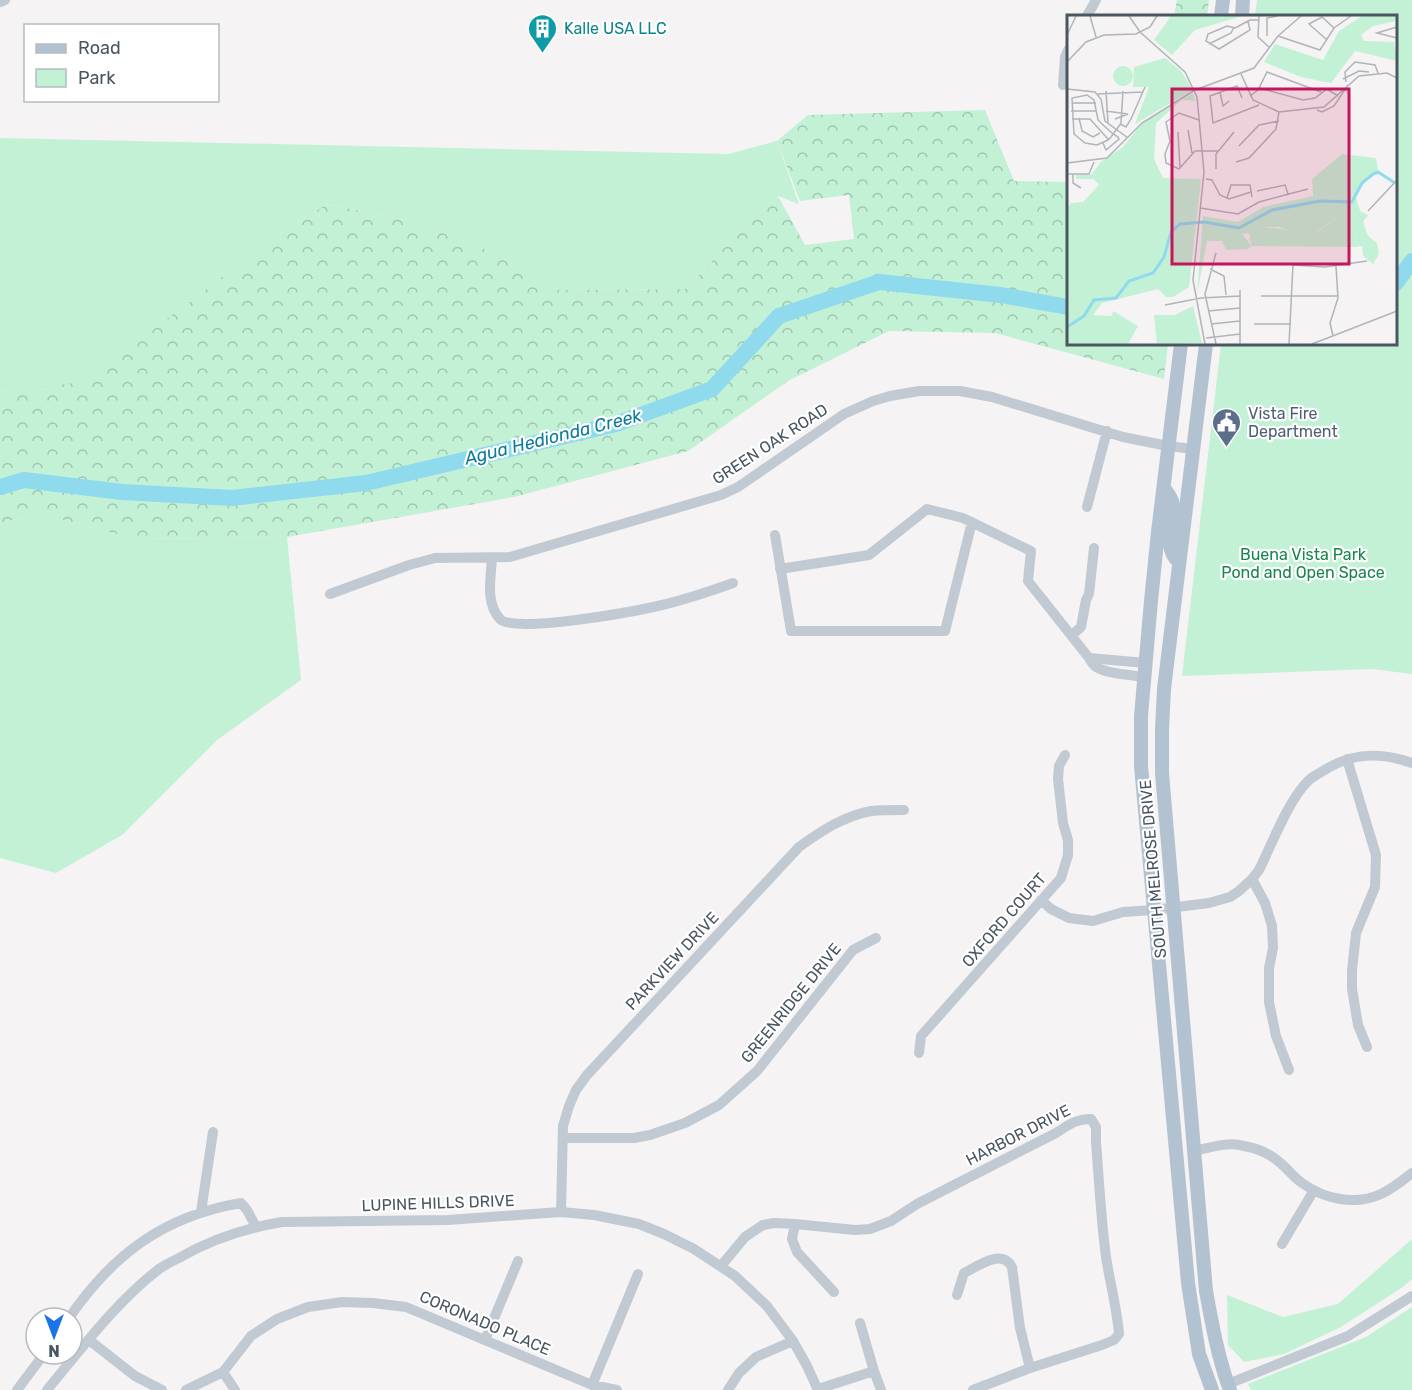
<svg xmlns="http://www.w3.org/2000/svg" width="1412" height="1390" viewBox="0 0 1412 1390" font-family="Rubik,sans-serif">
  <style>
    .green { fill: #c3f1d5 }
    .forest { fill: url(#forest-crowns) }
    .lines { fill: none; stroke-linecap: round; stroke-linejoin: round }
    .river { stroke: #90daee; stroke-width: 16 }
    .minor { stroke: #c1cad2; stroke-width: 10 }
    .major { stroke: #b3c2d1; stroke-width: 14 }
    .labels { text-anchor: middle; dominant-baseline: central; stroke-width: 4.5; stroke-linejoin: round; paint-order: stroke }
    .culture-label { font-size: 16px; fill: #0d838f; stroke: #fff; text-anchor: start }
    .service-label { font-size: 16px; fill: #4e5e75; stroke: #fff; text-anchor: start }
    .street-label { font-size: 16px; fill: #4a5661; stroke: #fff }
    .park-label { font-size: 16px; fill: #17864f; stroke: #fff }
    .water-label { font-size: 18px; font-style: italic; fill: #0c7c9b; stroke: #fff }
    .inset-river { fill: none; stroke: #90daee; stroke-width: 3 }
    .inset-road { fill: none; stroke: #b1b4b9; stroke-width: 1.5 }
    .view { fill: #c2185b; fill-opacity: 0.15; stroke: #c2185b; stroke-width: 3 }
    .inset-edge { fill: none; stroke: #4a5661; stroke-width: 3 }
  </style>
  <defs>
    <pattern id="forest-crowns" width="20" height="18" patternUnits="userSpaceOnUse" patternTransform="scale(1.5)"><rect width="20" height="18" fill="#c3f1d5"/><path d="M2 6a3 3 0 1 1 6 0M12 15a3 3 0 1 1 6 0" fill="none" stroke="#a0c6b0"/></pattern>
  </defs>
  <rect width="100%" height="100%" fill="#f5f3f3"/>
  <!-- green -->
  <path class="green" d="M 1257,0 L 1412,0 L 1412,674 L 1372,669 L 1182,676 L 1221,344 L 1396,344 L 1396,16 L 1255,16 Z
    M 0,138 L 728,154 L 777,141 L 799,204 L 778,196 L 740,231 L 686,289 L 557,290 L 495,253 L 415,222 L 327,204 L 269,241 L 85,383 L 0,391 Z
    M 41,514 L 135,539 L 287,537 L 301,680 L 217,740 L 122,835 L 56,873 L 0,858 L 0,523 Z
    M 1412,1239 L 1412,1279 L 1403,1287 L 1339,1328 L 1284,1354 L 1244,1362 L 1228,1345 L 1227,1295 L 1283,1317 L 1338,1304 Z
    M 1412,1307 L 1412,1390 L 1251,1390 L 1248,1384 L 1366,1337 Z"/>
  <!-- forest -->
  <path class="forest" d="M 1177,0 L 1209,0 L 1207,16 L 1174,16 Z
    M 985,110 L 1014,181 L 1068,182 L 1068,344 L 1168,344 L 1164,379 L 995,333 L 889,331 L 788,381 L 688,451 L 514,497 L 287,537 L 135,539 L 41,514 L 0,523 L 0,391 L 85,382 L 269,241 L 327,204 L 415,222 L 495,253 L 557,290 L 686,289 L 740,231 L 778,196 L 805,245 L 854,239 L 849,195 L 800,201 L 777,141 L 808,115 Z"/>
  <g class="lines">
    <!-- river -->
    <path class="river" d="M 1396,283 L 1412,261
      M 0,487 L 24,480 L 122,492 L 232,498 L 366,483 L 616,424 L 712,389 L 779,316 L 879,282 L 1001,295 L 1068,307"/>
    <!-- minor -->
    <path class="minor" d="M 0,2 L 5,0
      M 1087,16 L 1096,0
      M 1063,85 L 1065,57 L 1068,50
      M 1087,507 L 1107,431
      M 775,535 L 791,631 L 945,631 L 972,522
      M 492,558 C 491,578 485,603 500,619 C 514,634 636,611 658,606 C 684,600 708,592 733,583
      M 780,569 L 869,555 L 927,509 L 963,518 L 1031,551 L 1028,581 L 1089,658 C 1091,661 1092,664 1095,666 C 1104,674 1132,675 1145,677
      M 330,594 L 409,565 L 435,558 L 510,557 L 721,495 L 738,487 L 844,414 L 873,401 L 890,396 L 919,391 L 960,391 L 992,397 L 1123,437 L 1168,446 L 1193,449
      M 1072,635 L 1081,627 L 1086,600 L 1089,594 L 1094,548
      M 1089,658 L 1146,663
      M 1347,759 L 1376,855 L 1375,887 L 1356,933 L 1352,971 L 1352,989 L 1358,1025 L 1367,1047
      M 1252,879 L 1265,903 L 1272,926 L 1273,948 L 1269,968 L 1269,1002 L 1276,1036 L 1289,1070
      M 1041,900 L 1051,909 L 1069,918 L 1093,921 L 1123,912 L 1153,910 L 1209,903 L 1230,897 L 1239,891 L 1252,879 L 1259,870 C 1272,844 1288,801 1308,781 C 1312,777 1318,774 1323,771 C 1352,752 1381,752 1412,763
      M 919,1053 L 921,1036 L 1061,878 L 1068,855 L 1068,840 L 1063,823 L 1058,779 L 1059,766 L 1065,755
      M 563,1138 L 634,1138 L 650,1135 L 685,1123 L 719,1105 L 757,1071 L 853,950 L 876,938
      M 1194,1151 C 1210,1148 1228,1141 1244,1146 C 1255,1148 1266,1152 1274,1158 C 1285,1165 1292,1176 1302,1183 C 1324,1199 1355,1206 1381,1194 C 1392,1189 1402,1181 1412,1173
      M 201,1212 L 213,1132
      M 561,1212 L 563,1126 L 569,1106 L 576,1090 L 587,1075 L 799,847 C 821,831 844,816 871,811 C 882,810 894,810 904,810
      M 795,1224 L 792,1239 L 797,1252 L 834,1292
      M 1282,1244 L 1314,1190
      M 721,1266 L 745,1237 L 763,1225 L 774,1223 L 795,1224 L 855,1230 L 870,1229 L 891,1221 L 917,1204 L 1056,1133 C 1067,1126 1077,1118 1091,1119 L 1096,1127 L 1096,1142 C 1099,1180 1101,1219 1106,1257 C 1110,1283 1117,1308 1119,1334 L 1114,1340 L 1102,1345 L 1030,1368 L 973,1390
      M 957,1295 L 964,1273 C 978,1266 1002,1248 1012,1267 L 1020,1328 L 1030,1368
      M 69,1318 C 113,1254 164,1216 241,1203 L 247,1210 L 256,1227
      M 860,1323 L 874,1371 L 881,1390
      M 89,1340 L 135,1376 L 162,1390
      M 485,1340 L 518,1261
      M 223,1372 L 235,1390
      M 1228,1384 L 1348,1336 L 1412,1296
      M 592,1385 L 638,1274
      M 818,1389 L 874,1371
      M 17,1390 L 44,1354
      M 47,1390 C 82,1348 116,1302 159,1269 C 165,1265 172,1261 179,1258 C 211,1239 246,1228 282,1222 L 448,1220 L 561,1212 L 594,1215 L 639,1224 L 664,1234 L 694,1249 L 735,1276 L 767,1306 L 793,1341 L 807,1366 L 818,1390
      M 186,1390 L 223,1372 L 251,1336 L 277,1319 L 308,1307 L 342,1302 L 373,1303 L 406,1307 L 592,1385 L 617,1390
      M 728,1390 L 739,1373 L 756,1357 L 793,1341"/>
    <!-- major -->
    <path class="major" d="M 1221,16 L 1223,0
      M 1242,16 L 1243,0
      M 1181,344 L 1158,532 L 1151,601 L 1141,716 L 1141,766 L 1188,1283 L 1199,1354 L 1212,1390
      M 1206,344 L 1164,689 L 1162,729 L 1162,773 L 1206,1291 C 1212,1324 1218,1358 1230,1390
      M 1164,488 C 1167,492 1170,496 1172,501 C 1178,521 1160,546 1179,562"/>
  </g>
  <!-- icons -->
  <defs>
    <symbol id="building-pin" viewBox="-11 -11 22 30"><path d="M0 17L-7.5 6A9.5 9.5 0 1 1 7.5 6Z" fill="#0f9aa8" stroke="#fff"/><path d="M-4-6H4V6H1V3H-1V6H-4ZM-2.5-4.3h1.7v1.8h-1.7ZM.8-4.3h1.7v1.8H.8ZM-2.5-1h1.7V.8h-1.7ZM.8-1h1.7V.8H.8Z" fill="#fff"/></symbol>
    <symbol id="civic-pin" viewBox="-11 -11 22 30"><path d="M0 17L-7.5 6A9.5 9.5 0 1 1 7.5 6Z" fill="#5c6f8a" stroke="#fff"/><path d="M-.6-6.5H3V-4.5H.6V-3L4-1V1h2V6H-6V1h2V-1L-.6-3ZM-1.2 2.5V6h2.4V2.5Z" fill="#fff"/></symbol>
  </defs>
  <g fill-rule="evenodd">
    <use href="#building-pin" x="526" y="12" width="33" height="45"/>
    <use href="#civic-pin" x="1210" y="406" width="33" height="45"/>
  </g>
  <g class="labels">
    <!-- culture labels -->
    <g class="culture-label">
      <text x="564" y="28">Kalle USA LLC</text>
    </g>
    <!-- service labels -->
    <g class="service-label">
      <text x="1248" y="413">Vista Fire<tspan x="1248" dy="18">Department</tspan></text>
    </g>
    <!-- street labels -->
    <g class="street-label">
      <text transform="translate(770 444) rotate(-33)">GREEN OAK ROAD</text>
      <text transform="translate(1153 869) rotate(-95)">SOUTH MELROSE DRIVE</text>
      <text transform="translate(1004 920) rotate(-49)">OXFORD COURT</text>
      <text transform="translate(672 961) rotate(-47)">PARKVIEW DRIVE</text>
      <text transform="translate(791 1003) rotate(-51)">GREENRIDGE DRIVE</text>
      <text transform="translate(1018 1135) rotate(-27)">HARBOR DRIVE</text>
      <text transform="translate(438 1203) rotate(-2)">LUPINE HILLS DRIVE</text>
      <text transform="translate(485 1323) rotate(23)">CORONADO PLACE</text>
    </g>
    <!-- park labels -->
    <g class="park-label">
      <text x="1303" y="554">Buena Vista Park<tspan x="1303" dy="18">Pond and Open Space</tspan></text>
    </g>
    <!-- water labels -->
    <g class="water-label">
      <text transform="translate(553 437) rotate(-14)">Agua Hedionda Creek</text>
    </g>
  </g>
  <!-- overview -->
  <g transform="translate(1067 15)">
    <rect width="330" height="330" fill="#f5f3f3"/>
    <path d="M 104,1 L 175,1 L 128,15 L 105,40 L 87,25 ZM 295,1 L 329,1 L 329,6 L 306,11 L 294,20 L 297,26 L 327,27 L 330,46 L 288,36 L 264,68 L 234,62 L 197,47 L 208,29 L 256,45 L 272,16 ZM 98,43 L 114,56 L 126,75 L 68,109 L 82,72 L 66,72 L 67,52 ZM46 61a10 10 0 1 1 20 0a10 10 0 1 1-20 0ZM 126,78 L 128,86 L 115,85 L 89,108 L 87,144 L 96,163 L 134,164 L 122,272 L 106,282 L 99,282 L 91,274 L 35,288 L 26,300 L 45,301 L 46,296 L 71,311 L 61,329 L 0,329 L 0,194 L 4,188 L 16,187 L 32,170 L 27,164 L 9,164 L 9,160 L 24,160 L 34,147 L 56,132 L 77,106 ZM 275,139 L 309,143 L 311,155 L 295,168 L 289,182 L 246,181 L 245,164 ZM 290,199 L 286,214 L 291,232 L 185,231 L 182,223 L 196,212 L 249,218 L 272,201 ZM 126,291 L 135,328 L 90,329 L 87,300 L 108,300 Z" fill="#c3f1d5"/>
    <path d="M 246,181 L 289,182 L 293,196 L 301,200 L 296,207 L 301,221 L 310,228 L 312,239 L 306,249 L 296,241 L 295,231 L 291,231 L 286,214 L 289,199 L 272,201 L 241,223 L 212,212 L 196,212 L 185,224 L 181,218 L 175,219 L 185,231 L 181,234 L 159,235 L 155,226 L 140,226 L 130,280 L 136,201 L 171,207 L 196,192 Z" fill="#c3f1d5"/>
    <path class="inset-river" d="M 0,312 L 17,301 L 27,285 L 49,283 L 62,266 L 86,258 L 97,242 L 104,217 L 113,209 L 137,207 L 172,213 L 205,195 L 253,186 L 285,187 L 295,168 L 306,159 L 311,157 L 328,168"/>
    <path class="inset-road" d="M 23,1 L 29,22M 62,1 L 73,17 L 118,57 L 130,82 L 137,157 L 126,265 L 138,329M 192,1 L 191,22 L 203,33M 181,6 L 183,15 L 152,34 L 139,26 L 141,19 L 160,11 L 168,13 L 170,12 L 181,6 L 183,5 L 191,5M 330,12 L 310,18 L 330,23M 0,20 L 9,1M 200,21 L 200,3 L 210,1M 211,21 L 253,35 L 267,13 L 284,1M 260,25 L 242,9 L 255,2 L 267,13M 142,29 L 164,18 L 167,12M 0,47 L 19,27 L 37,20 L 69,19 L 83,12 L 90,1M 174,59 L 186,85 L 212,97 L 257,92 L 292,61 L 320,58 L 330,63M 276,64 L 292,56 L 302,57M 279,67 L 278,57 L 288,47 L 308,50 L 311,58M 192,73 L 236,85 L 248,83 L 260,74 L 271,81M 0,74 L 28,77 L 34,84 L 38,106 L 61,123M 128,75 L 187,53 L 211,21 L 234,1M 39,76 L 41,108M 153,77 L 156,91 L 162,86M 31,79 L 76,77M 183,81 L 191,75 L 200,57 L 254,77M 175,83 L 170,71 L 143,81 L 146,108 L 192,90M 5,88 L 29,88M 250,95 L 255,97 L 267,91 L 281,70M 4,96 L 29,96M 39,96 L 61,99 L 48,104M 12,103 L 15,116 L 26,122 L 33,118M 5,104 L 23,104 L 41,124M 132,105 L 112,98 L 99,107 L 103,126 L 98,139 L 99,148 L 112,154 L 128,136 L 152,136M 53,109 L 59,112 L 64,104 L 78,72M 121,115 L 125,138M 111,117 L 113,153M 36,128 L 39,135 L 52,124 L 51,122 L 46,119 L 35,109 L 31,105 L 27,85 L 20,80 L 5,83 L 7,119 L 18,128 L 30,130 L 41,125 L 44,122 L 46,119 L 50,114 L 54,108 L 56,76M 172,131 L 192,110 L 212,106M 169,147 L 182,143 L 209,114 L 212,97M 0,148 L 40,143 L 75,108 L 128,75M 149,154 L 149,139 L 167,117M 0,159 L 22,159 L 27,147M 6,159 L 6,168 L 14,173M 139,164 L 145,165 L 153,180 L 162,184 L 184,177M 190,176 L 218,170 L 221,179M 160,183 L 164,170 L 183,170 L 185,182M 133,193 L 171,199 L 192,187 L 241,174M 301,196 L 330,165M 149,238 L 138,279 L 149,329M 143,254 L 157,261 L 159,280M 173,275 L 173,329M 194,281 L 271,281M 98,290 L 134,283 L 173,281M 141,296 L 173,293M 144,309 L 173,306M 187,309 L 224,309M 266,321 L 263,308 L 271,283 L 269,251M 139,323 L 173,319M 222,329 L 226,250 L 258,252 L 300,246M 245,329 L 330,296"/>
    <path class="view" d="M 105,74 L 282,74 L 282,249 L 105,249 Z"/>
    <rect width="330" height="330" class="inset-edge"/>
  </g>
  <!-- legend -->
  <rect x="24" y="24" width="195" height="78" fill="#ffffff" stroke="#b7bbc0" stroke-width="1.5"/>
  <rect x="36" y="44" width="30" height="9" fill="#b3c2d1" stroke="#b7bbc0" stroke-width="1.5"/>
  <text x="78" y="54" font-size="18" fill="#4a5661">Road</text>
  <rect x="36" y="69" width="30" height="18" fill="#c3f1d5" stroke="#b7bbc0" stroke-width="1.5"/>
  <text x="78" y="84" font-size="18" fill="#4a5661">Park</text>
  <!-- north arrow -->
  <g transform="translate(54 1336) rotate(180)"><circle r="28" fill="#ffffff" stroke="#b7bbc0" stroke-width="1.5"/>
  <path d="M0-4.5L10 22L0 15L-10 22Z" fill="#1a73e8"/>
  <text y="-9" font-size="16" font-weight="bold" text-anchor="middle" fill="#4a5661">N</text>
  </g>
</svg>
